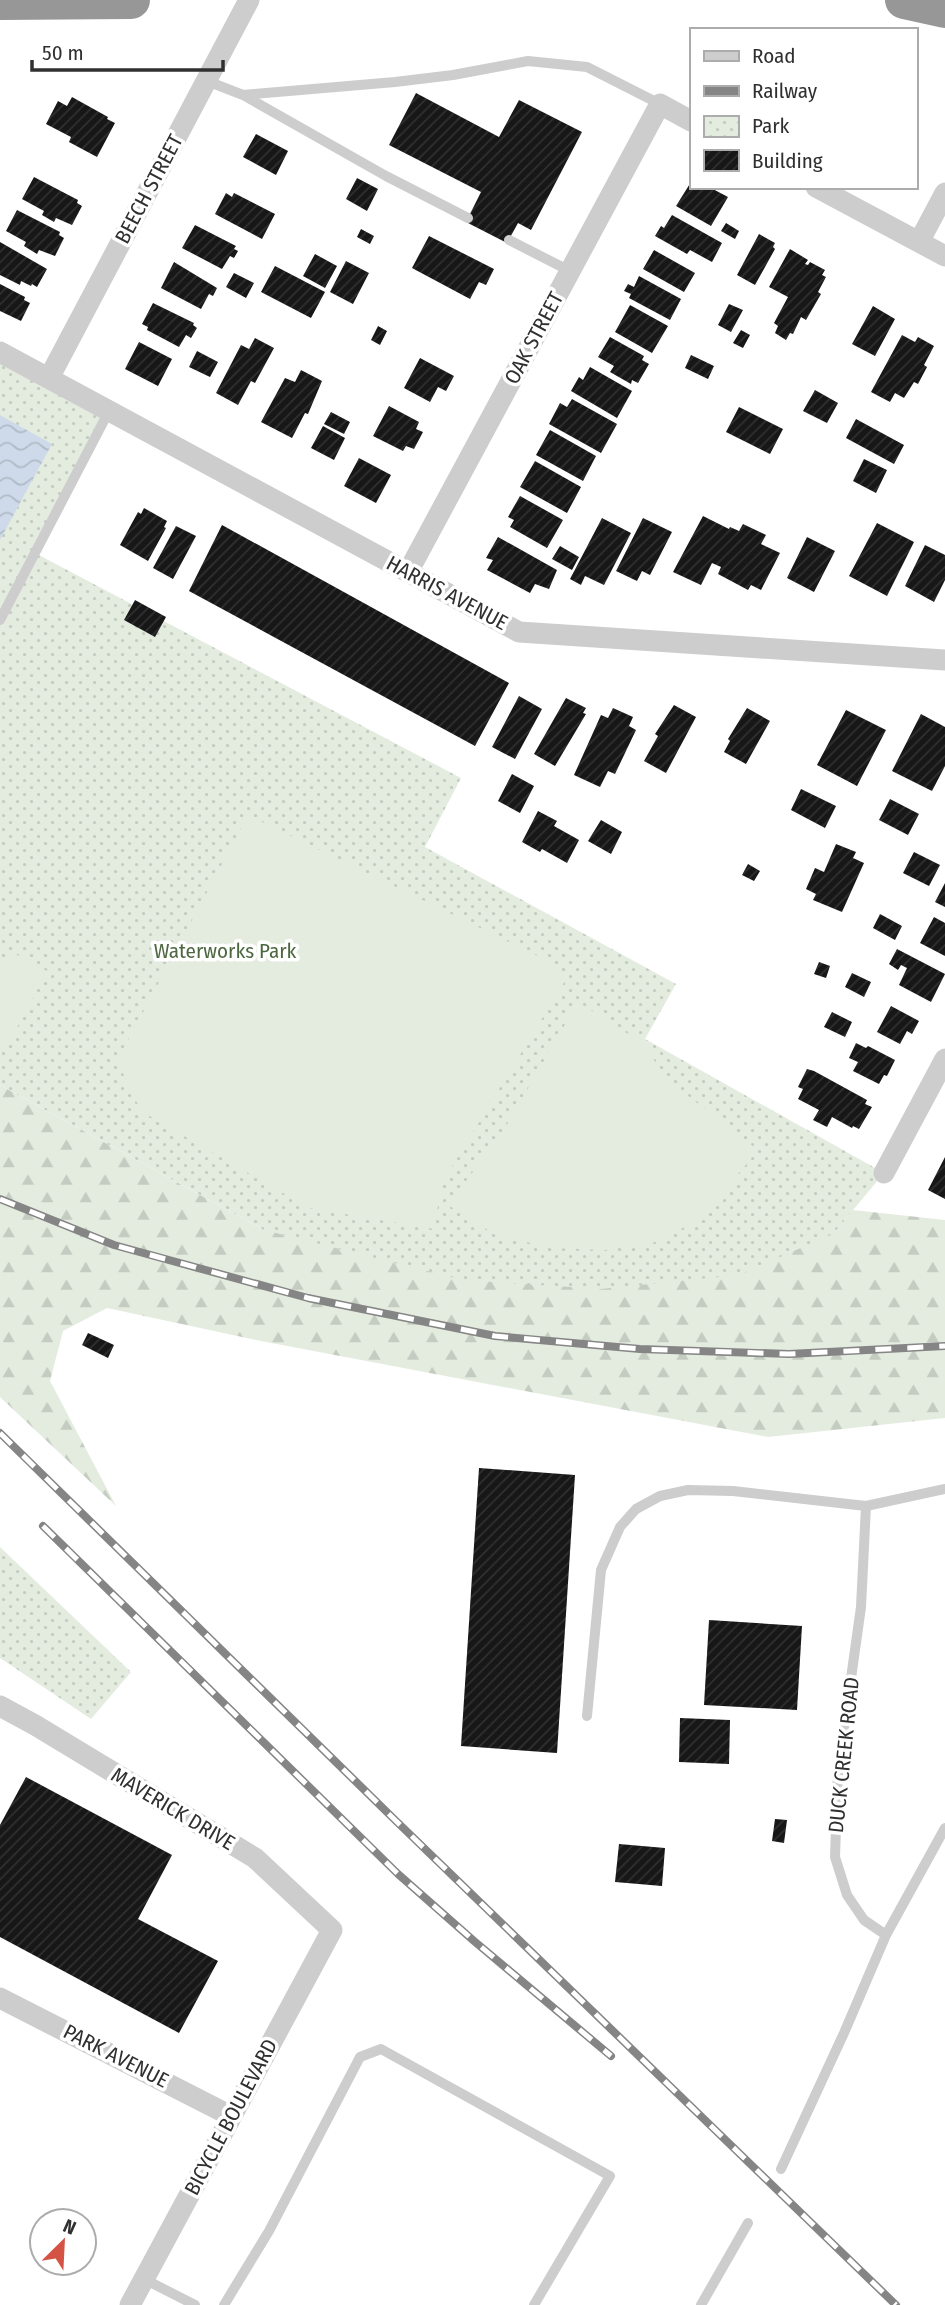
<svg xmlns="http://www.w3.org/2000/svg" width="945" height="2305" viewBox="0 0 945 2305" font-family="'Fira Sans Condensed',sans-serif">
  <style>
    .forest { fill: url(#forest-firs) }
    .park { fill: url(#park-dots) }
    .pitch { fill: #e4ece0 }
    .water { fill: url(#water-waves) }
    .building { fill: url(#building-hatch) }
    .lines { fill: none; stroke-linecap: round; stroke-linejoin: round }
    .service { stroke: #cdcdcd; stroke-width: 10 }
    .minor { stroke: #cdcdcd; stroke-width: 21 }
    .motorway { stroke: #979797; stroke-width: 38 }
    .rail-casing { stroke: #858585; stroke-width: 8 }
    .rail { stroke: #fff; stroke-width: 5; stroke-dasharray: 16; stroke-linecap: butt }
    .labels { text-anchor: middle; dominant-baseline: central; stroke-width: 7; stroke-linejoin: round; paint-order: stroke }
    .street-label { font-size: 21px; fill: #303030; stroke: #fff }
    .park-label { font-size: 21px; fill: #4d6841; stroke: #fff }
  </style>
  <defs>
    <pattern id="forest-firs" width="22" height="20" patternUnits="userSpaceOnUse" patternTransform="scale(1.75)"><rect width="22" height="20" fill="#e4ece0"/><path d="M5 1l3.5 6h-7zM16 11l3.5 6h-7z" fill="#c4cbc0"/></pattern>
    <pattern id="park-dots" width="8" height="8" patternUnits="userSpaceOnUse" patternTransform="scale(1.75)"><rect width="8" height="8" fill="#e4ece0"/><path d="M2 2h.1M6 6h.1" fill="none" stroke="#c4cbc0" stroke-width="1.8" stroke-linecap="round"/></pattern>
    <pattern id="water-waves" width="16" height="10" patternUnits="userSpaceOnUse" patternTransform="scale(1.75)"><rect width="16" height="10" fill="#cedae9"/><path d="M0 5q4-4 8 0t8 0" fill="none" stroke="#b1bbc8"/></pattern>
    <pattern id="building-hatch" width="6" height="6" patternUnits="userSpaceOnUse" patternTransform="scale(1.75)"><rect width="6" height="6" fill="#171717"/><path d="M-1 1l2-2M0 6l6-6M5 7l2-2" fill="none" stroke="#303030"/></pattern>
  </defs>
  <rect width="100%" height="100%" fill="#fff"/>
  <!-- forest -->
  <path class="forest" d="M 0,1085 L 264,1230 L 833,1234 L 853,1210 L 945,1220 L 945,1418 L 768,1437 L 261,1341 L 107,1308 L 63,1331 L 50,1381 L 116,1506 L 0,1397 Z"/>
  <!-- park -->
  <path class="park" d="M 0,352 L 109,411 L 35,553 L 461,778 L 425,847 L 676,984 L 645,1039 L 884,1173 L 833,1234 L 738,1275 L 601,1289 L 463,1280 L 264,1230 L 0,1085 Z
    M 0,1547 L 131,1672 L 91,1719 L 0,1658 Z"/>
  <!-- pitch -->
  <path class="pitch" d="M 248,815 L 542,958 L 568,976 L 442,1183 L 434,1229 L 309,1208 L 141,1111 L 117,1061 Z
    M 10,951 L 47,971 L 4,1052 L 0,1050 L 0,970 Z
    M 578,1002 L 644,1044 L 666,1079 L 758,1150 L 705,1214 L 662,1241 L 605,1250 L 553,1248 L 496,1235 L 448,1205 L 502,1133 Z"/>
  <!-- water -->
  <path class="water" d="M 0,415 L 52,444 L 0,540 Z"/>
  <!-- building -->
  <path class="building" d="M 416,93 L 499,137 L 519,100 L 582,132 L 531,230 L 518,223 L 507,243 L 466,222 L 481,192 L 389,145 Z
    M 72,97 L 108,117 L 107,119 L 115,123 L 97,157 L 69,142 L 71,137 L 46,124 L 58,101 L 67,106 Z
    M 256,134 L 288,151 L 276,175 L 243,157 Z
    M 34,177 L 78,200 L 77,203 L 82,206 L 72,225 L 56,218 L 54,222 L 42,215 L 44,211 L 22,199 Z
    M 357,178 L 378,189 L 367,211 L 346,199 Z
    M 691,182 L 691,187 L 709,187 L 728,197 L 711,226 L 676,206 Z
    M 226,193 L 232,197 L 234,193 L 275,214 L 262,239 L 215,214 Z
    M 17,210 L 60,232 L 59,235 L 64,238 L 55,256 L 39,250 L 37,254 L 24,246 L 26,242 L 6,231 Z
    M 672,215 L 722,243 L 712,262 L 690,250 L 687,254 L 655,236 L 661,226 L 664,228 Z
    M 726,223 L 739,231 L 735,239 L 721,231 Z
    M 195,225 L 236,246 L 234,249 L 238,251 L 234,258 L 230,256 L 222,269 L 182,248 Z
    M 361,229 L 374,236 L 370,244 L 357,237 Z
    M 759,234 L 775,243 L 773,247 L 775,249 L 755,285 L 737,275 Z
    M 429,236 L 494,269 L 486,285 L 479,282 L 470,299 L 412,268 Z
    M 0,242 L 47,269 L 37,287 L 32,284 L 31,286 L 21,281 L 20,285 L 0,275 Z
    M 790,249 L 808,260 L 805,264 L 808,265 L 810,262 L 825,270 L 822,275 L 826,277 L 818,292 L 821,294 L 806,320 L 801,317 L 793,334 L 790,333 L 786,340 L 775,333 L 778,326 L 774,323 L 788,297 L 769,287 Z
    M 654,250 L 695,273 L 684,292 L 643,269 Z
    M 315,254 L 337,266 L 325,288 L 303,276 Z
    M 346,261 L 369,273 L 353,304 L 330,292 Z
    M 174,262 L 217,288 L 213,296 L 209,294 L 201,309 L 161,288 Z
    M 275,266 L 325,292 L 311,318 L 261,292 Z
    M 234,273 L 254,283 L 246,298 L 226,287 Z
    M 639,276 L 681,299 L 670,320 L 629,298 L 631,294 L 624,291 L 628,284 L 634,287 Z
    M 0,284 L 25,297 L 24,300 L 30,303 L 21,321 L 0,311 Z
    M 153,303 L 194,323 L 193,325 L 197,328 L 191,338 L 186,335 L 179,347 L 147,330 L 148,327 L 142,324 Z
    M 729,304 L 743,310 L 731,332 L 718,325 Z
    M 630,305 L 668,326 L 652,353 L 615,332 Z
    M 873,306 L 895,319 L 875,356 L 852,344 Z
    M 378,326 L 387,331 L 380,345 L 371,340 Z
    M 741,330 L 750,335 L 743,348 L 733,343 Z
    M 902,335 L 915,342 L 918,337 L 934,346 L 924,365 L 927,367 L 918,384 L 914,382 L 904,398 L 895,393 L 890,402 L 871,392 Z
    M 610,337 L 644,356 L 642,360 L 649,364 L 638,383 L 632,380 L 631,384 L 610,372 L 614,366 L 598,357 Z
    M 255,338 L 274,348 L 255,383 L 251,381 L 238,405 L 216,393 L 241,345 L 249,349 Z
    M 139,342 L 172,359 L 158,386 L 125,369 Z
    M 197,351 L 218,362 L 210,377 L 189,367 Z
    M 691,355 L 714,366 L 708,379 L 685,368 Z
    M 420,358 L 454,376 L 446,391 L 438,387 L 430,402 L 404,388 Z
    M 590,367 L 632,391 L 617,418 L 571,391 L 579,377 L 583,380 Z
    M 301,370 L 322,381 L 308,414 L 305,413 L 292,438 L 261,422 L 285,378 L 295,382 Z
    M 815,390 L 838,403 L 827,423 L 803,411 Z
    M 572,399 L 617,424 L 601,453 L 549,424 L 560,403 L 567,407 Z
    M 389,406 L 419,422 L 416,429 L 423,432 L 414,449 L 406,446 L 403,451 L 373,436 Z
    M 739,407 L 783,429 L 770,454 L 726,432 Z
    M 331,412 L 350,422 L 344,434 L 324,424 Z
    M 856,419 L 904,445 L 894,464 L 846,438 Z
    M 323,426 L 345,438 L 334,460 L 311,448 Z
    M 550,430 L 596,456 L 583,481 L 536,455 Z
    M 359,458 L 391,475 L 376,503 L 344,486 Z
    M 864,459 L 887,470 L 876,493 L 853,481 Z
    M 535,461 L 581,487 L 567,513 L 520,487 Z
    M 520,496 L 563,520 L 547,548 L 510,527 L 514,520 L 508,517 Z
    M 144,508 L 167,521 L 164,527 L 166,528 L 148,561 L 120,545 L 138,512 L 141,514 Z
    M 703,516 L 729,529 L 730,527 L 739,531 L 743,524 L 766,535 L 761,544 L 780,553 L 761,590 L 751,585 L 748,590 L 718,574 L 721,567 L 712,563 L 701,585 L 673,572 Z
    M 602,518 L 631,533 L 604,585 L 585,576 L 581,585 L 570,579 Z
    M 643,518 L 672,532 L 650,575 L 642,571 L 637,581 L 616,571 Z
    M 877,523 L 914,542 L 887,596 L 849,576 Z
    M 222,525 L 509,683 L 475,746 L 189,591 Z
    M 176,526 L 196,536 L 173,579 L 153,568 Z
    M 498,537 L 557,570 L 549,589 L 535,584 L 530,593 L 487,570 L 493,560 L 486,558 Z
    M 807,537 L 835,551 L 814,592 L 787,578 Z
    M 925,545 L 945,555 L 945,580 L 934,602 L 905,586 Z
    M 560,546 L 579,557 L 572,570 L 552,559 Z
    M 135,600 L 166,617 L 155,637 L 124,620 Z
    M 519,696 L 542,709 L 515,759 L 492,747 Z
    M 566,698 L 586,708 L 583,713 L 586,714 L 555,766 L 534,754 Z
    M 674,705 L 696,717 L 666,773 L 644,761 L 658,736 L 655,734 Z
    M 613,708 L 633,717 L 629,726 L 636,730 L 615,774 L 608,771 L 600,787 L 574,775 L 601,715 L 608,718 Z
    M 747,708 L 770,721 L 746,764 L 724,752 L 730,741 L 728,739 Z
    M 846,710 L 886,730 L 857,786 L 817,765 Z
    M 921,714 L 945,727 L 945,766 L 932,791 L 892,771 Z
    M 512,774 L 534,786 L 520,813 L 498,801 Z
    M 801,789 L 836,806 L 825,828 L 791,810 Z
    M 890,799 L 919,814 L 908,835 L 879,820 Z
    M 538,811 L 557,821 L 554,826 L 579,840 L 567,863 L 542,849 L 540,852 L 522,842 Z
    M 601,820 L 622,832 L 611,854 L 588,841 Z
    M 836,844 L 856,852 L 853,858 L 864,863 L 842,912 L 813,900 L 816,894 L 806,889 L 815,868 L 824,872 Z
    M 914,852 L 940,865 L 929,886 L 903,873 Z
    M 748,864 L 760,871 L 754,881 L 742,875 Z
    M 945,883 L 945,907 L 935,902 Z
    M 880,914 L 902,926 L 895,940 L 873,928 Z
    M 934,917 L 945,923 L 945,956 L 920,943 Z
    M 897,949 L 945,974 L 931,1002 L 899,985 L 907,968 L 901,965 L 898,970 L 889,964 Z
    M 819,962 L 830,966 L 826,978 L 814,974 Z
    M 852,973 L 871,982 L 864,997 L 845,987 Z
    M 891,1006 L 919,1021 L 912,1034 L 907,1031 L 900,1044 L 877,1032 Z
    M 832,1012 L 852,1022 L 845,1037 L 824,1027 Z
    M 856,1043 L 866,1048 L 868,1046 L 895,1060 L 887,1076 L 884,1075 L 879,1084 L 853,1071 L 858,1062 L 849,1058 Z
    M 807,1069 L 814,1071 L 867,1100 L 865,1104 L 872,1107 L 859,1129 L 853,1126 L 852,1128 L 832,1117 L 827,1127 L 813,1120 L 819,1110 L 798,1099 L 803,1089 L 798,1087 Z
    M 945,1157 L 945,1199 L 928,1190 Z
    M 88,1333 L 114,1345 L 108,1358 L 82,1345 Z
    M 479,1468 L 575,1475 L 557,1753 L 461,1746 Z
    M 709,1620 L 802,1626 L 797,1710 L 704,1705 Z
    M 680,1718 L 730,1720 L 729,1764 L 679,1762 Z
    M 26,1777 L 172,1855 L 138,1919 L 218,1961 L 179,2033 L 0,1937 L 0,1825 Z
    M 775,1819 L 787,1820 L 784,1843 L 772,1841 Z
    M 619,1844 L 665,1848 L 662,1886 L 615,1882 Z"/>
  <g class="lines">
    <!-- service -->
    <path class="service" d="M 207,81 L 243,95 L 395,82 L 453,75 L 528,61 L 587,67 L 660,104
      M 243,95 L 386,176 L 468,218
      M 509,240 L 570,271
      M 0,620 L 109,411
      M 866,1506 L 861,1607 L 838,1771 L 835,1857 L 847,1895 L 864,1920 L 886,1935
      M 587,1716 L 601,1570 L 620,1527 L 636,1509 L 660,1496 L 688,1490 L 733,1491 L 866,1506 L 945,1489
      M 781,2169 L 844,2033 L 886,1935 L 945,1828
      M 144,2279 L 195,2305
      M 224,2305 L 269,2231 L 360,2057 L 381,2049 L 610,2176 L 534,2305
      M 701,2305 L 748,2223"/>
    <!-- minor -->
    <path class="minor" d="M 816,187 L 945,256
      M 919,242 L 945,193
      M 0,352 L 519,632 L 945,660
      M 49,378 L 249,0
      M 408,572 L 660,104 L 691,121
      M 884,1173 L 945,1059
      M 0,1706 L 35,1725 L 255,1858 L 332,1930 L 130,2305
      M 0,1998 L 231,2116"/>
    <!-- motorway -->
    <path class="motorway" d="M 904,0 L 945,9
      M 0,1 L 131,0"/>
    <defs>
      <path id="rail" d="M 0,1199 L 114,1245 L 308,1298 L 495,1336 L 640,1349 L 789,1354 L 945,1346
        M 0,1433 L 394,1819 L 896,2305
        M 43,1526 L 398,1874 L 474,1941 L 611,2056"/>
    </defs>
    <!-- rail casing -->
    <use href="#rail" class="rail-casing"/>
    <!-- rail -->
    <use href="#rail" class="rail"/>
  </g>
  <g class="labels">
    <!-- street labels -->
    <g class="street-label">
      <text transform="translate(149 189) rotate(-62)">BEECH STREET</text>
      <text transform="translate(534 338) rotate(-62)">OAK STREET</text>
      <text transform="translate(447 593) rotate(28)">HARRIS AVENUE</text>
      <text transform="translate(844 1755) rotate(-84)">DUCK CREEK ROAD</text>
      <text transform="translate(173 1809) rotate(31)">MAVERICK DRIVE</text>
      <text transform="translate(116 2056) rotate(27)">PARK AVENUE</text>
      <text transform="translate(231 2117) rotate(-62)">BICYCLE BOULEVARD</text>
    </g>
    <!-- park labels -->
    <g class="park-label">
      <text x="225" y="951">Waterworks Park</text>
    </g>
  </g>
  <!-- legend -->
  <rect x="690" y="28" width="228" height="161" fill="#ffffff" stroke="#acacac" stroke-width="2"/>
  <rect x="704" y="51" width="35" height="10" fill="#cdcdcd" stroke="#acacac" stroke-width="2"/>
  <text x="752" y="63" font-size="21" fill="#303030">Road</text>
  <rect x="704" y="86" width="35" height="10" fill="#858585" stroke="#acacac" stroke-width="2"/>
  <text x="752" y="98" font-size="21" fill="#303030">Railway</text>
  <rect x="704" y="116" width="35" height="21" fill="url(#park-dots)" stroke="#acacac" stroke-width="2"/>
  <text x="752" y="133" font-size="21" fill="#303030">Park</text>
  <rect x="704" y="150" width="35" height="21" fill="url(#building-hatch)" stroke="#acacac" stroke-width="2"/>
  <text x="752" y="168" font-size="21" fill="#303030">Building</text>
  <!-- north arrow -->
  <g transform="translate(63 2242) rotate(24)"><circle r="33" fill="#ffffff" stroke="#acacac" stroke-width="2"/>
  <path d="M0-5L12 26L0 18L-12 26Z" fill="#d55345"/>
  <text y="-10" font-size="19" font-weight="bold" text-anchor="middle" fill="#303030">N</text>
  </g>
  <!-- scale -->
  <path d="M32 60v10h191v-10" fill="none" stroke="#303030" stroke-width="3.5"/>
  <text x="42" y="60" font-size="21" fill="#303030" stroke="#ffffff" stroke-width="5" paint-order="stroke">50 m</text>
</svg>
